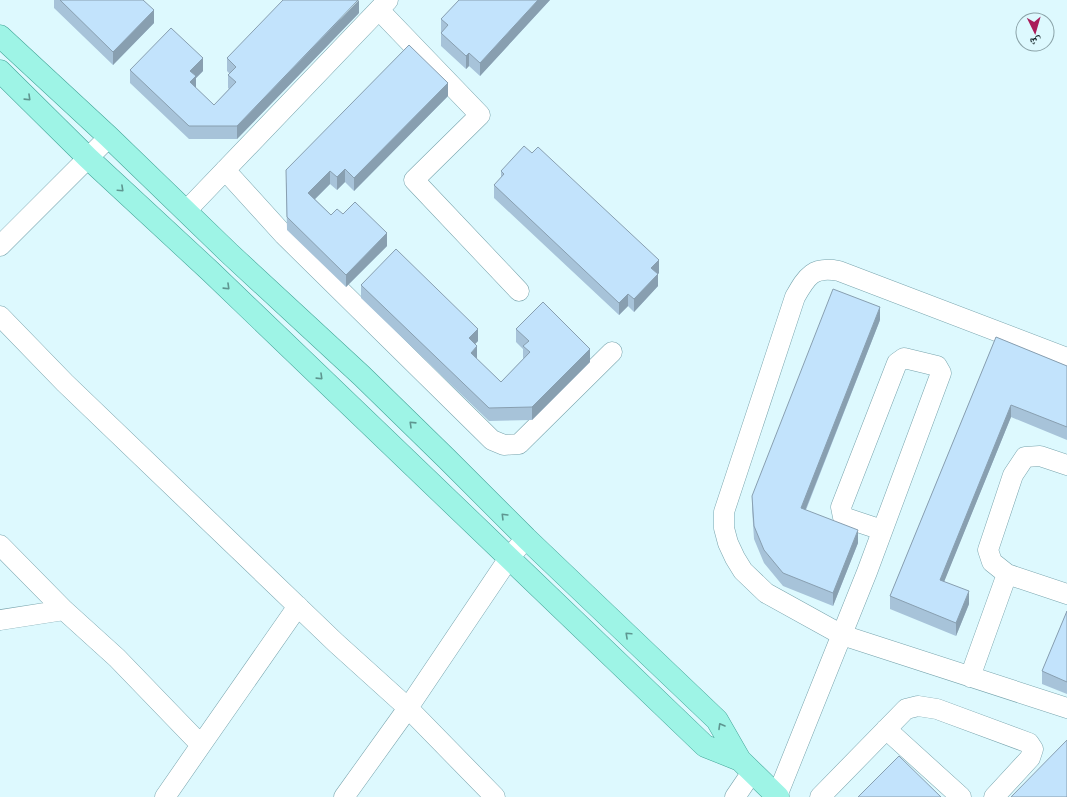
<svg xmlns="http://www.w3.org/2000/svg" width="1067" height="797" viewBox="0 0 1067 797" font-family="'PT Sans','Noto Naskh Arabic',sans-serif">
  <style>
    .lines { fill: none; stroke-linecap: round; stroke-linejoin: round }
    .minor-casing { stroke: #78a4ad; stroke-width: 21 }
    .major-casing { stroke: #43a598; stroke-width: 23 }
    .minor { stroke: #fff; stroke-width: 20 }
    .major { stroke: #9ef4e6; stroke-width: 22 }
    .wall { fill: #a7c3d9 }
    .shaded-wall { fill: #889fb0 }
    .building { fill: #c2e3fc; stroke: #889fb0 }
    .oneway { stroke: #5e9690 }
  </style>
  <rect width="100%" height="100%" fill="#ddf9fe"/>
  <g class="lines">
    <defs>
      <path id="minor" d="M 379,10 L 480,115 L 414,180 L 519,291
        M 225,170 L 284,235 L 492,440 L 504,445 L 519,444 L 612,352
        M 186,211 L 388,0
        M 0,246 L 109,137
        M 0,316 L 65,383 L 336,643 L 408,708 L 495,797
        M 1067,358 L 839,271 C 813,266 807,276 795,297 L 724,512 L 724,528 L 728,543 L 735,558 L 743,571 L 766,593 L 842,635 L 1067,708
        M 0,545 L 64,610 L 117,658 L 201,745 L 298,606
        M 1007,574 L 1067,594
        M 0,620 L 64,610
        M 970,677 L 1007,574 L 992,562 L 988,550 L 1013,475 L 1025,457 L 1040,456 L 1067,465
        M 886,729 L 961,797
        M 777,796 L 867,572 L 941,373 L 937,366 L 904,358 L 897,363 L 841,507 L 843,517 L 882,530
        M 165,797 L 201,745
        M 344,797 L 408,708 L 509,558 L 526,538
        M 735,797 L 752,772
        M 820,797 L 906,709 L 918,706 L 937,709 L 1029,743 L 1033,749 L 1030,758 L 994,797"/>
      <path id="major" d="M 0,36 L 109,137 L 229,253 L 362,376 L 447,459 L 526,538 L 717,720 L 740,760 L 778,797
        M 0,71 L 88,158 L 210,271 L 705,746 L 740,760"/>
    </defs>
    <!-- minor casing -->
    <use href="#minor" class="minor-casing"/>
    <!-- major casing -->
    <use href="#major" class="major-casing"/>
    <!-- minor -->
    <use href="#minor" class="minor"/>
    <!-- major -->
    <use href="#major" class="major"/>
  </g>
  <!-- wall -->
  <path class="wall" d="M 54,0 L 143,0 L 154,23 L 113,65 L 54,8 Z
    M 459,0 L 550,0 L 480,76 L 469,66 L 466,69 L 441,46 L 441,19 Z
    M 359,13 L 237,139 L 189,139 L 130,83 L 130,70 L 203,71 L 196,78 L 196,88 L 214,105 L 229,89 L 228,88 L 228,75 L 230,74 L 227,71 L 227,58 Z
    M 448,96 L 354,191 L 345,182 L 337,190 L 330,184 L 315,199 L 331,215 L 343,214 L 387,246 L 346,287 L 287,230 L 286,183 Z
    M 501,171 L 659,273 L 658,274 L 658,286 L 634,312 L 628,306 L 619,315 L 494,198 L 494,185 L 501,178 Z
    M 361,285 L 478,341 L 475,344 L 477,359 L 501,382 L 523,359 L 523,349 L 516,342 L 516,329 L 590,362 L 532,420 L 489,421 L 361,298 Z
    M 880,320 L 806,510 L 858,543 L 833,606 L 783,586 L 764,563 L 754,539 L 752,508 L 752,496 Z
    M 996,337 L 1067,366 L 1067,440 L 1011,417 L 944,581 L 969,604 L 956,636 L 890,609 L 890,596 Z
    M 1067,611 L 1067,694 L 1042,684 L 1042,671 Z"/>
  <!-- shaded-wall -->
  <path class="shaded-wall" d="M 359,0 L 359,13 L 237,139 L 237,126 Z
    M 538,0 L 550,0 L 480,76 L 480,63 Z
    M 154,10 L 154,23 L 113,65 L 113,52 Z
    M 469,53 L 469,66 L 466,69 L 466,56 Z
    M 203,58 L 203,71 L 196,78 L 196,89 L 190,95 L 190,71 Z
    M 448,83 L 448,96 L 354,191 L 354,178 Z
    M 345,169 L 345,182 L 337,190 L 337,177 Z
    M 330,171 L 330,184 L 308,206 L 308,193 Z
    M 387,233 L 387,246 L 346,287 L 346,275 Z
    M 659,260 L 659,273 L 658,274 L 658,286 L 634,312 L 634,299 L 651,268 Z
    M 628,294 L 628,306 L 619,315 L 619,303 Z
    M 880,307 L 880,320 L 801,521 L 801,508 Z
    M 478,329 L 478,341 L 469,350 L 469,338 Z
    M 477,346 L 477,359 L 471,353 Z
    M 590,349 L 590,362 L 532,420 L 532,407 Z
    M 1011,405 L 1011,417 L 940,592 L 940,580 Z
    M 858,530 L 858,543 L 833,606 L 833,593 Z
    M 969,591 L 969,604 L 956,636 L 956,623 Z"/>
  <!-- building -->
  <path class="building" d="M 60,0 L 143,0 L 154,10 L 113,52 Z
    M 283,0 L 358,0 L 237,126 L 189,126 L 130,70 L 171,28 L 203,58 L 190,71 L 196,76 L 190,82 L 214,105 L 236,82 L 228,75 L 236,67 L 227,58 Z
    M 459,0 L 538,0 L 480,63 L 469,53 L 466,56 L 441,33 L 448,25 L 441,19 Z
    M 409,45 L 448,83 L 354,178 L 345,169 L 337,177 L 330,171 L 308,193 L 331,215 L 337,209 L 343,214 L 355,202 L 387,233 L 346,275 L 287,217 L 286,170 Z
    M 524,146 L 532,153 L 538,147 L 659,260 L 651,268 L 658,274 L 634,299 L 628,294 L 619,303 L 494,185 L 504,174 L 501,171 Z
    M 396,249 L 478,329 L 469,338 L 477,346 L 471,353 L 501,382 L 530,352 L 523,346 L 529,341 L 516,329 L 543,302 L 590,349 L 532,407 L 489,408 L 361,285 Z
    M 833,289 L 880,307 L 801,508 L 858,530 L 833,593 L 783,573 L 764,550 L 754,526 L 752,496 Z
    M 996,337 L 1067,366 L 1067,427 L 1011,405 L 940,580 L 969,591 L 956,623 L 890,596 Z
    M 1067,611 L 1067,682 L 1042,671 Z
    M 1067,740 L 1067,797 L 1011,797 Z
    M 899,756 L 941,797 L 858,797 Z"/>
  <!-- one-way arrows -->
  <defs><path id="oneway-chevron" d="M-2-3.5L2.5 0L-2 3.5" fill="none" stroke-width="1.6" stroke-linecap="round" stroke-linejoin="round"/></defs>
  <g class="oneway">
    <use href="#oneway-chevron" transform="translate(28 98) rotate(44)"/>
    <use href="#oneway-chevron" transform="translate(121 189) rotate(43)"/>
    <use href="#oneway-chevron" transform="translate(227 287) rotate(44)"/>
    <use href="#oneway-chevron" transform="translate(320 377) rotate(44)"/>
    <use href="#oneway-chevron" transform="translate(412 424) rotate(-136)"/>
    <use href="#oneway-chevron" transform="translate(504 516) rotate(-135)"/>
    <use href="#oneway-chevron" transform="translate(628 635) rotate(-137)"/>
    <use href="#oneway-chevron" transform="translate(721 726) rotate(-120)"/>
  </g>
  <!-- north arrow -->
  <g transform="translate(1035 32) rotate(175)"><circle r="19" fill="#ddf9fe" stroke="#8ba3a8"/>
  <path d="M0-3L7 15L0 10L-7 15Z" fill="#aa1c5a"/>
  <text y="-6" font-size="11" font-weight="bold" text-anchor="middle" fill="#102226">ش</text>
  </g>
</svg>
